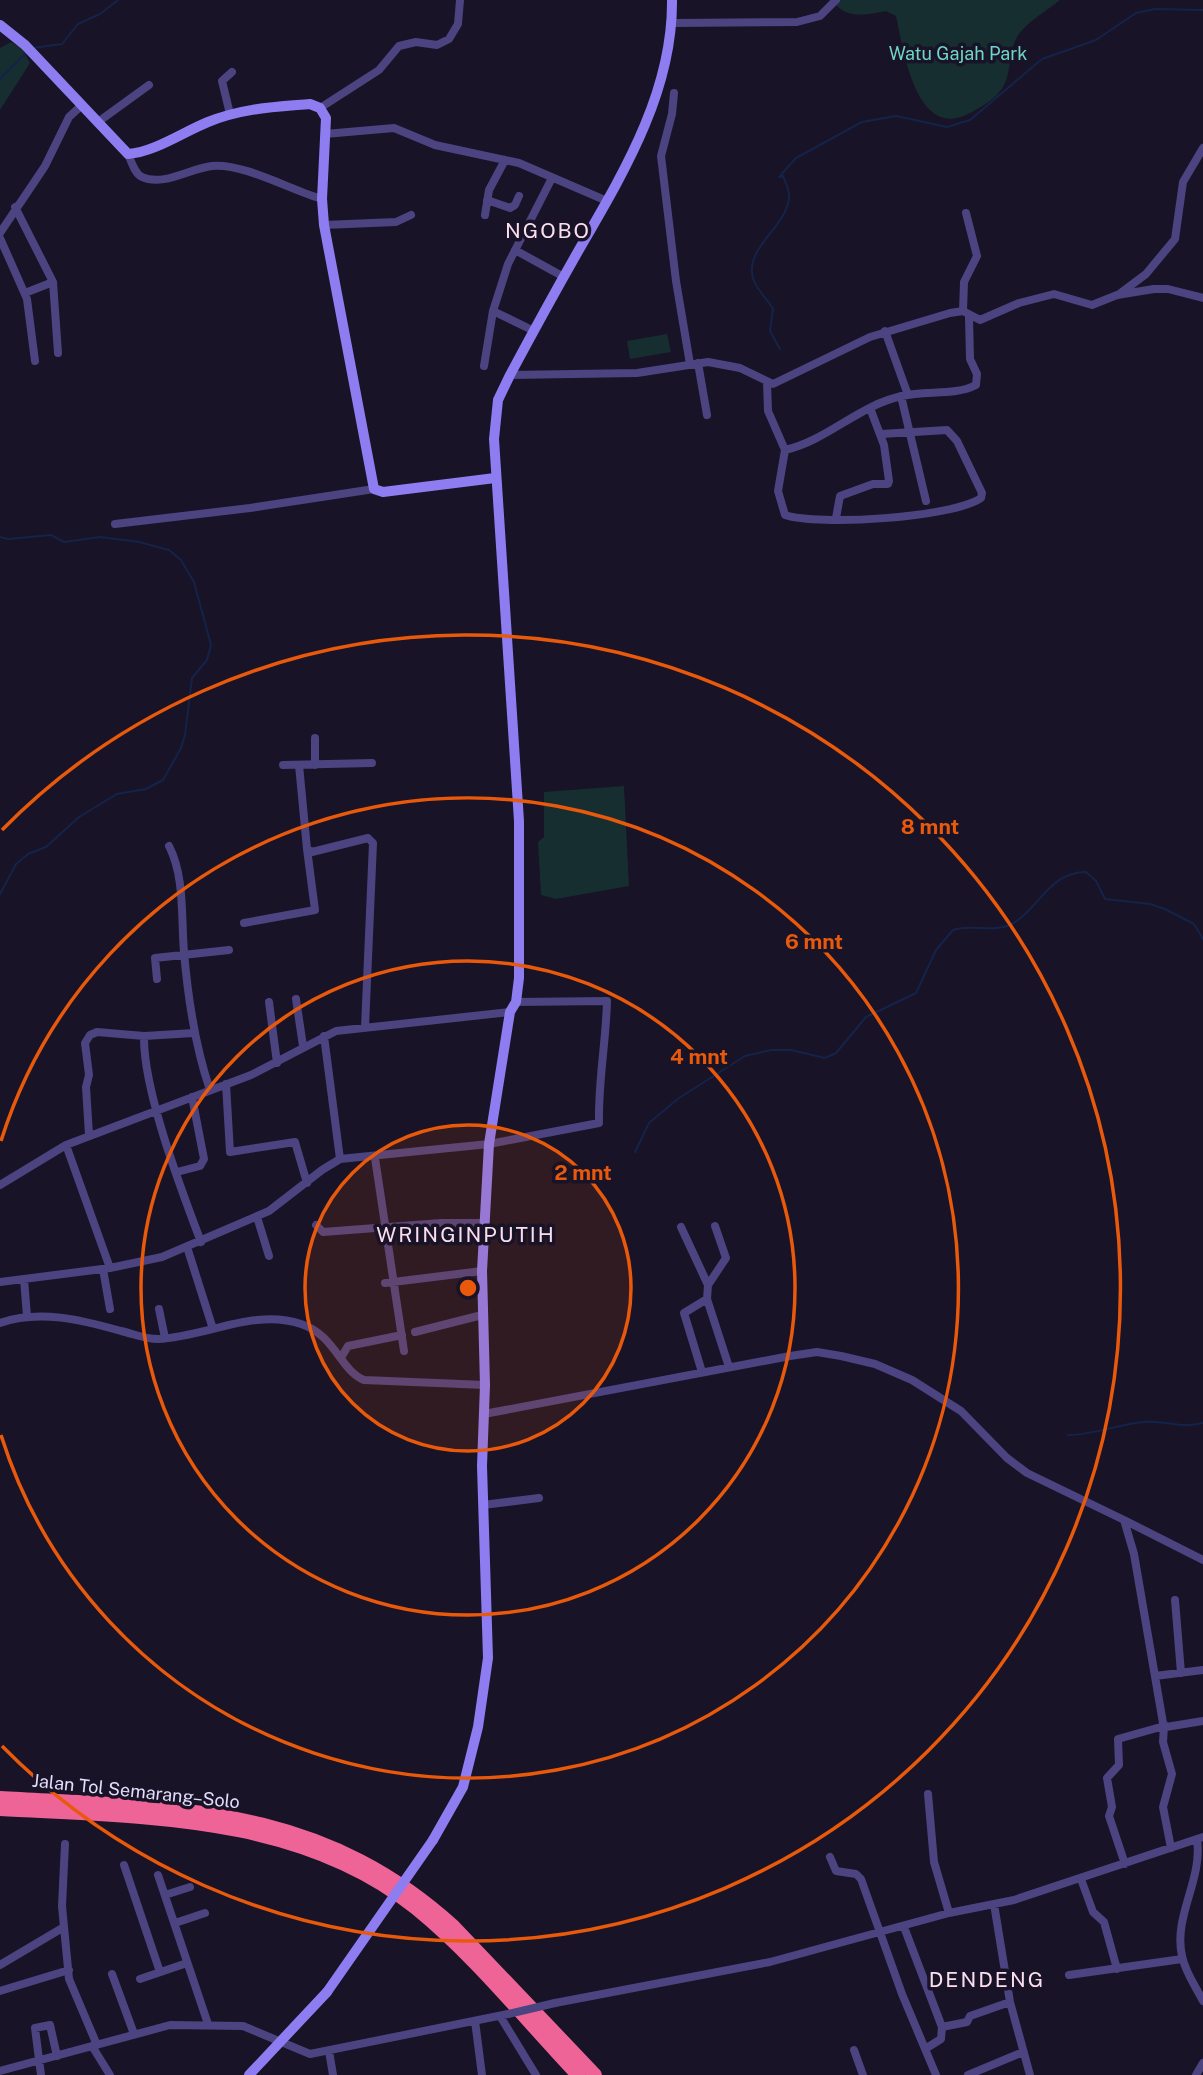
<svg xmlns="http://www.w3.org/2000/svg" width="1203" height="2075" viewBox="0 0 1203 2075" font-family="'Public Sans',sans-serif">
  <style>
    .green { fill: #162e30 }
    .lines { fill: none; stroke-linecap: round; stroke-linejoin: round }
    .stream { stroke: #142349; stroke-width: 2 }
    .street { stroke: #4c4381; stroke-width: 8 }
    .secondary { stroke: #8d7df1; stroke-width: 10 }
    .highway { stroke: #ef6497; stroke-width: 14 }
    .street-bridge { stroke: #4c4381; stroke-width: 8 }
    .secondary-bridge { stroke: #8d7df1; stroke-width: 10 }
    .ring { fill: none; stroke: #e8590c; stroke-width: 3.5 }
    .labels { text-anchor: middle; dominant-baseline: central; stroke-width: 7; stroke-linejoin: round; paint-order: stroke }
    .park-label { font-size: 18px; fill: #6fd5c7; stroke: #181327 }
    .street-label { font-size: 18px; fill: #e3dcfb; stroke: #181327 }
    .quarter-label { font-size: 21px; letter-spacing: 2px; fill: #fbdeed; stroke: #181327 }
    .centre { fill: #e8590c; stroke: #181327; stroke-width: 3.5 }
    .ring-label { font-size: 21px; text-anchor: middle; font-weight: bold; fill: #e8590c; stroke: #181327; stroke-width: 7; stroke-linejoin: round; paint-order: stroke }
  </style>
  <rect width="100%" height="100%" fill="#181327"/>
  <!-- green -->
  <path class="green" d="M 832,0 L 1060,0 C 1047,11 1024,23 1016,39 C 1008,55 1012,75 1001,90 C 993,101 978,109 966,115 C 915,138 903,47 896,16 L 886,11 C 866,15 845,20 832,0 Z
    M 11,42 L 22,48 L 30,63 L 0,110 L 0,48 Z
    M 667,334 L 671,352 L 630,359 L 627,341 Z
    M 624,786 L 629,886 L 556,899 L 541,895 L 538,842 L 544,837 L 544,792 Z"/>
  <g class="lines">
    <!-- stream -->
    <path class="stream" d="M 33,48 L 62,44 L 78,24 L 100,14 L 118,0
      M 0,79 L 26,53
      M 780,349 L 770,331 L 773,309 C 768,300 758,291 754,281 C 741,249 788,227 789,197 C 790,190 785,182 783,176 L 779,177 L 796,158 L 862,122 L 896,116 L 947,127 L 970,120 L 1042,59 L 1096,40 L 1136,13 L 1155,9 L 1203,10
      M 0,537 L 8,539 L 51,535 L 64,542 L 100,537 L 139,542 L 169,550 L 181,560 L 194,582 L 211,645 L 207,660 L 192,678 L 185,735 L 181,748 L 163,780 L 146,789 L 117,794 L 79,817 L 46,847 L 28,854 L 16,864 L 0,894
      M 635,1152 L 649,1123 L 679,1098 L 745,1056 L 771,1050 L 791,1050 L 825,1058 L 836,1053 L 866,1017 L 916,993 L 936,950 L 953,930 C 971,924 994,933 1012,924 C 1039,909 1049,872 1086,872 L 1096,881 L 1105,899 L 1150,904 L 1165,909 L 1194,924 L 1203,939
      M 1068,1435 C 1094,1435 1118,1424 1144,1422 C 1166,1420 1182,1429 1203,1423"/>
    <!-- street -->
    <path class="street" d="M 672,23 L 797,22 L 820,16 L 836,0
      M 674,93 L 672,114 L 661,156 L 676,281 L 690,364
      M 320,108 L 379,70 L 399,46 L 416,42 L 437,45 L 449,39 L 458,24 L 460,0
      M 230,114 L 222,81 L 232,72
      M 98,122 L 149,85
      M 325,134 L 394,128 L 435,145 L 519,163 L 607,201
      M 128,154 C 131,161 135,174 142,177 C 163,187 191,168 212,166 C 244,163 290,190 322,199
      M 487,200 L 510,208 L 515,205 L 519,196
      M 15,207 L 53,282 L 58,353
      M 485,215 L 489,190 L 505,160
      M 324,225 L 396,222 L 411,215
      M 0,233 L 45,166 L 69,117 L 82,105
      M 0,238 L 27,299 L 35,361
      M 515,250 L 564,277
      M 25,293 L 53,282
      M 1118,295 L 1146,274 L 1175,239 L 1183,182 L 1203,148
      M 493,311 L 534,331
      M 963,311 L 964,282 L 977,256 L 966,213
      M 885,331 L 908,395
      M 698,363 L 707,415
      M 484,366 L 493,311 L 508,264 L 552,178
      M 510,375 L 637,373 L 708,362 L 740,368 L 773,384 L 870,337 L 950,313 L 963,311 L 980,320 L 1019,303 L 1054,294 L 1092,305 L 1117,295 L 1154,289 L 1168,289 L 1203,298
      M 767,382 L 768,411 L 785,450 L 778,491 L 785,515 C 818,526 952,518 981,498 L 982,493 L 957,441 L 947,430 L 881,434
      M 901,396 L 926,501
      M 785,450 C 828,440 859,405 902,396 C 926,390 955,396 976,385 L 977,374 L 970,359 L 969,317
      M 836,518 L 840,496 L 873,484 L 888,484 L 889,481 L 884,445 L 870,408
      M 115,524 L 250,508 L 374,489
      M 315,738 L 315,765
      M 283,765 L 372,763
      M 299,765 L 307,849 L 312,852 L 368,838 L 373,843 L 365,1027
      M 169,846 C 185,877 181,918 184,952 C 188,999 195,1046 210,1090
      M 244,923 L 315,910 L 307,849
      M 157,979 L 155,958 L 229,950
      M 296,999 L 303,1046
      M 269,1002 L 277,1063
      M 144,1036 C 143,1090 181,1189 201,1242
      M 324,1036 L 340,1159
      M 226,1084 L 230,1152 L 295,1142 L 307,1183
      M 89,1135 L 86,1087 L 89,1075 L 85,1043 L 90,1035 L 97,1032 L 144,1036 L 194,1033
      M 66,1145 L 110,1268
      M 375,1158 L 404,1351
      M 177,1172 L 200,1166 L 204,1159 L 192,1097
      M 0,1185 L 66,1145 L 251,1075 L 336,1031 L 510,1012
      M 257,1217 L 269,1256
      M 316,1225 L 323,1232 L 441,1223 L 485,1223
      M 681,1227 L 708,1285 L 707,1299 L 729,1367
      M 187,1247 L 213,1329
      M 103,1269 L 110,1309
      M 24,1279 L 27,1316
      M 0,1282 L 110,1268 L 162,1257 L 269,1211 L 322,1170 L 340,1159 L 489,1144 L 599,1123 C 598,1082 606,1042 607,1001 L 516,1002
      M 385,1283 L 482,1271
      M 708,1285 L 726,1258 L 715,1226
      M 159,1309 L 165,1338
      M 0,1323 C 39,1309 82,1320 121,1331 C 134,1334 145,1339 158,1339 C 206,1337 254,1308 301,1324 C 335,1335 340,1370 364,1380 L 485,1385
      M 415,1332 L 482,1315
      M 342,1356 L 348,1346 L 402,1335
      M 702,1372 L 684,1313 L 707,1299
      M 484,1414 L 790,1356 L 817,1352 L 841,1356 L 875,1364 L 912,1380 L 961,1411 L 1007,1458 L 1027,1473 L 1124,1520 L 1134,1554 L 1163,1723 L 1166,1727 L 1203,1721
      M 483,1505 L 539,1498
      M 1124,1520 L 1203,1560
      M 1175,1600 L 1181,1673
      M 1155,1676 L 1203,1670
      M 928,1794 L 934,1862 L 949,1913
      M 1197,1839 C 1203,1880 1173,1916 1182,1956 C 1185,1972 1196,1987 1203,2001
      M 65,1844 L 62,1906 L 69,1979 L 97,2045
      M 830,1857 L 836,1871 L 856,1874 L 861,1879 L 902,1994 L 936,2075
      M 1125,1864 L 1109,1816 L 1112,1807 L 1107,1778 L 1119,1765 L 1118,1739 L 1164,1726 L 1163,1742 L 1172,1774 L 1163,1807 L 1171,1848
      M 124,1865 L 160,1972
      M 158,1875 L 208,2024
      M 1081,1879 L 1093,1912 L 1104,1922 L 1117,1969
      M 165,1895 L 190,1887
      M 994,1904 L 1010,2002 L 1030,2075
      M 175,1923 L 205,1913
      M 904,1927 L 942,2027 L 967,2022 L 970,2016 L 1010,2002
      M 0,1965 L 64,1927
      M 112,1974 L 134,2034
      M 1069,1975 L 1182,1959
      M 140,1979 L 187,1963
      M 0,1991 L 69,1970
      M 555,2003 L 770,1962 L 949,1913 L 1014,1900 L 1203,1837
      M 500,2016 L 536,2075
      M 475,2021 L 482,2075
      M 92,2046 L 110,2075
      M 925,2049 L 941,2039 L 942,2027
      M 854,2050 L 863,2075
      M 329,2051 L 333,2075
      M 0,2071 L 170,2025 L 243,2026 L 310,2054 L 508,2014
      M 41,2075 L 35,2028 L 50,2025 L 57,2056
      M 968,2075 L 1023,2052
      M 1196,2075 L 1203,2063"/>
    <!-- secondary -->
    <path class="secondary" d="M 0,25 L 25,45 L 128,154 C 155,152 183,132 208,122 C 242,108 275,107 310,104 L 320,108 L 326,118 L 322,199 L 324,225 L 374,489 L 383,492 L 495,478
      M 433,1840 L 463,1787 L 478,1727 L 488,1658 L 482,1466 L 485,1385 L 482,1271 L 489,1144 L 510,1012 L 516,1002 L 519,978 L 519,821 L 494,439 L 498,400 L 510,375 C 533,332 556,290 580,248 C 624,172 673,91 672,0
      M 249,2075 L 327,1992"/>
    <!-- highway -->
    <path class="highway" d="M 0,1798 C 173,1808 318,1803 454,1927 L 595,2075
      M 0,1809 C 142,1817 299,1814 416,1908 C 476,1957 525,2019 578,2075"/>
    <!-- street-bridge -->
    <path class="street-bridge" d="M 508,2014 L 555,2003"/>
    <!-- secondary-bridge -->
    <path class="secondary-bridge" d="M 327,1992 L 433,1840"/>
  </g>
  <!-- distance rings -->
  <circle cx="468" cy="1288" r="163" fill="#e8590c" fill-opacity=".12"/>
  <g class="ring">
    <circle cx="468" cy="1288" r="163"/>
    <circle cx="468" cy="1288" r="327"/>
    <path d="M1 1141A490 490 0 1 1 1 1435"/>
    <path d="M2 830A653 653 0 1 1 2 1746"/>
  </g>
  <g class="labels">
    <!-- park labels -->
    <g class="park-label">
      <text x="958" y="53">Watu Gajah Park</text>
    </g>
    <!-- street labels -->
    <g class="street-label">
      <text transform="translate(136 1791) rotate(6)">Jalan Tol Semarang–Solo</text>
    </g>
    <!-- quarter labels -->
    <g class="quarter-label">
      <text x="548" y="230">NGOBO</text>
      <text x="466" y="1234">WRINGINPUTIH</text>
      <text x="987" y="1979">DENDENG</text>
    </g>
  </g>
  <circle cx="468" cy="1288" r="10" class="centre"/>
  <g class="ring-label">
    <text x="930" y="834">8 mnt</text>
    <text x="814" y="949">6 mnt</text>
    <text x="699" y="1064">4 mnt</text>
    <text x="583" y="1180">2 mnt</text>
  </g>
</svg>
